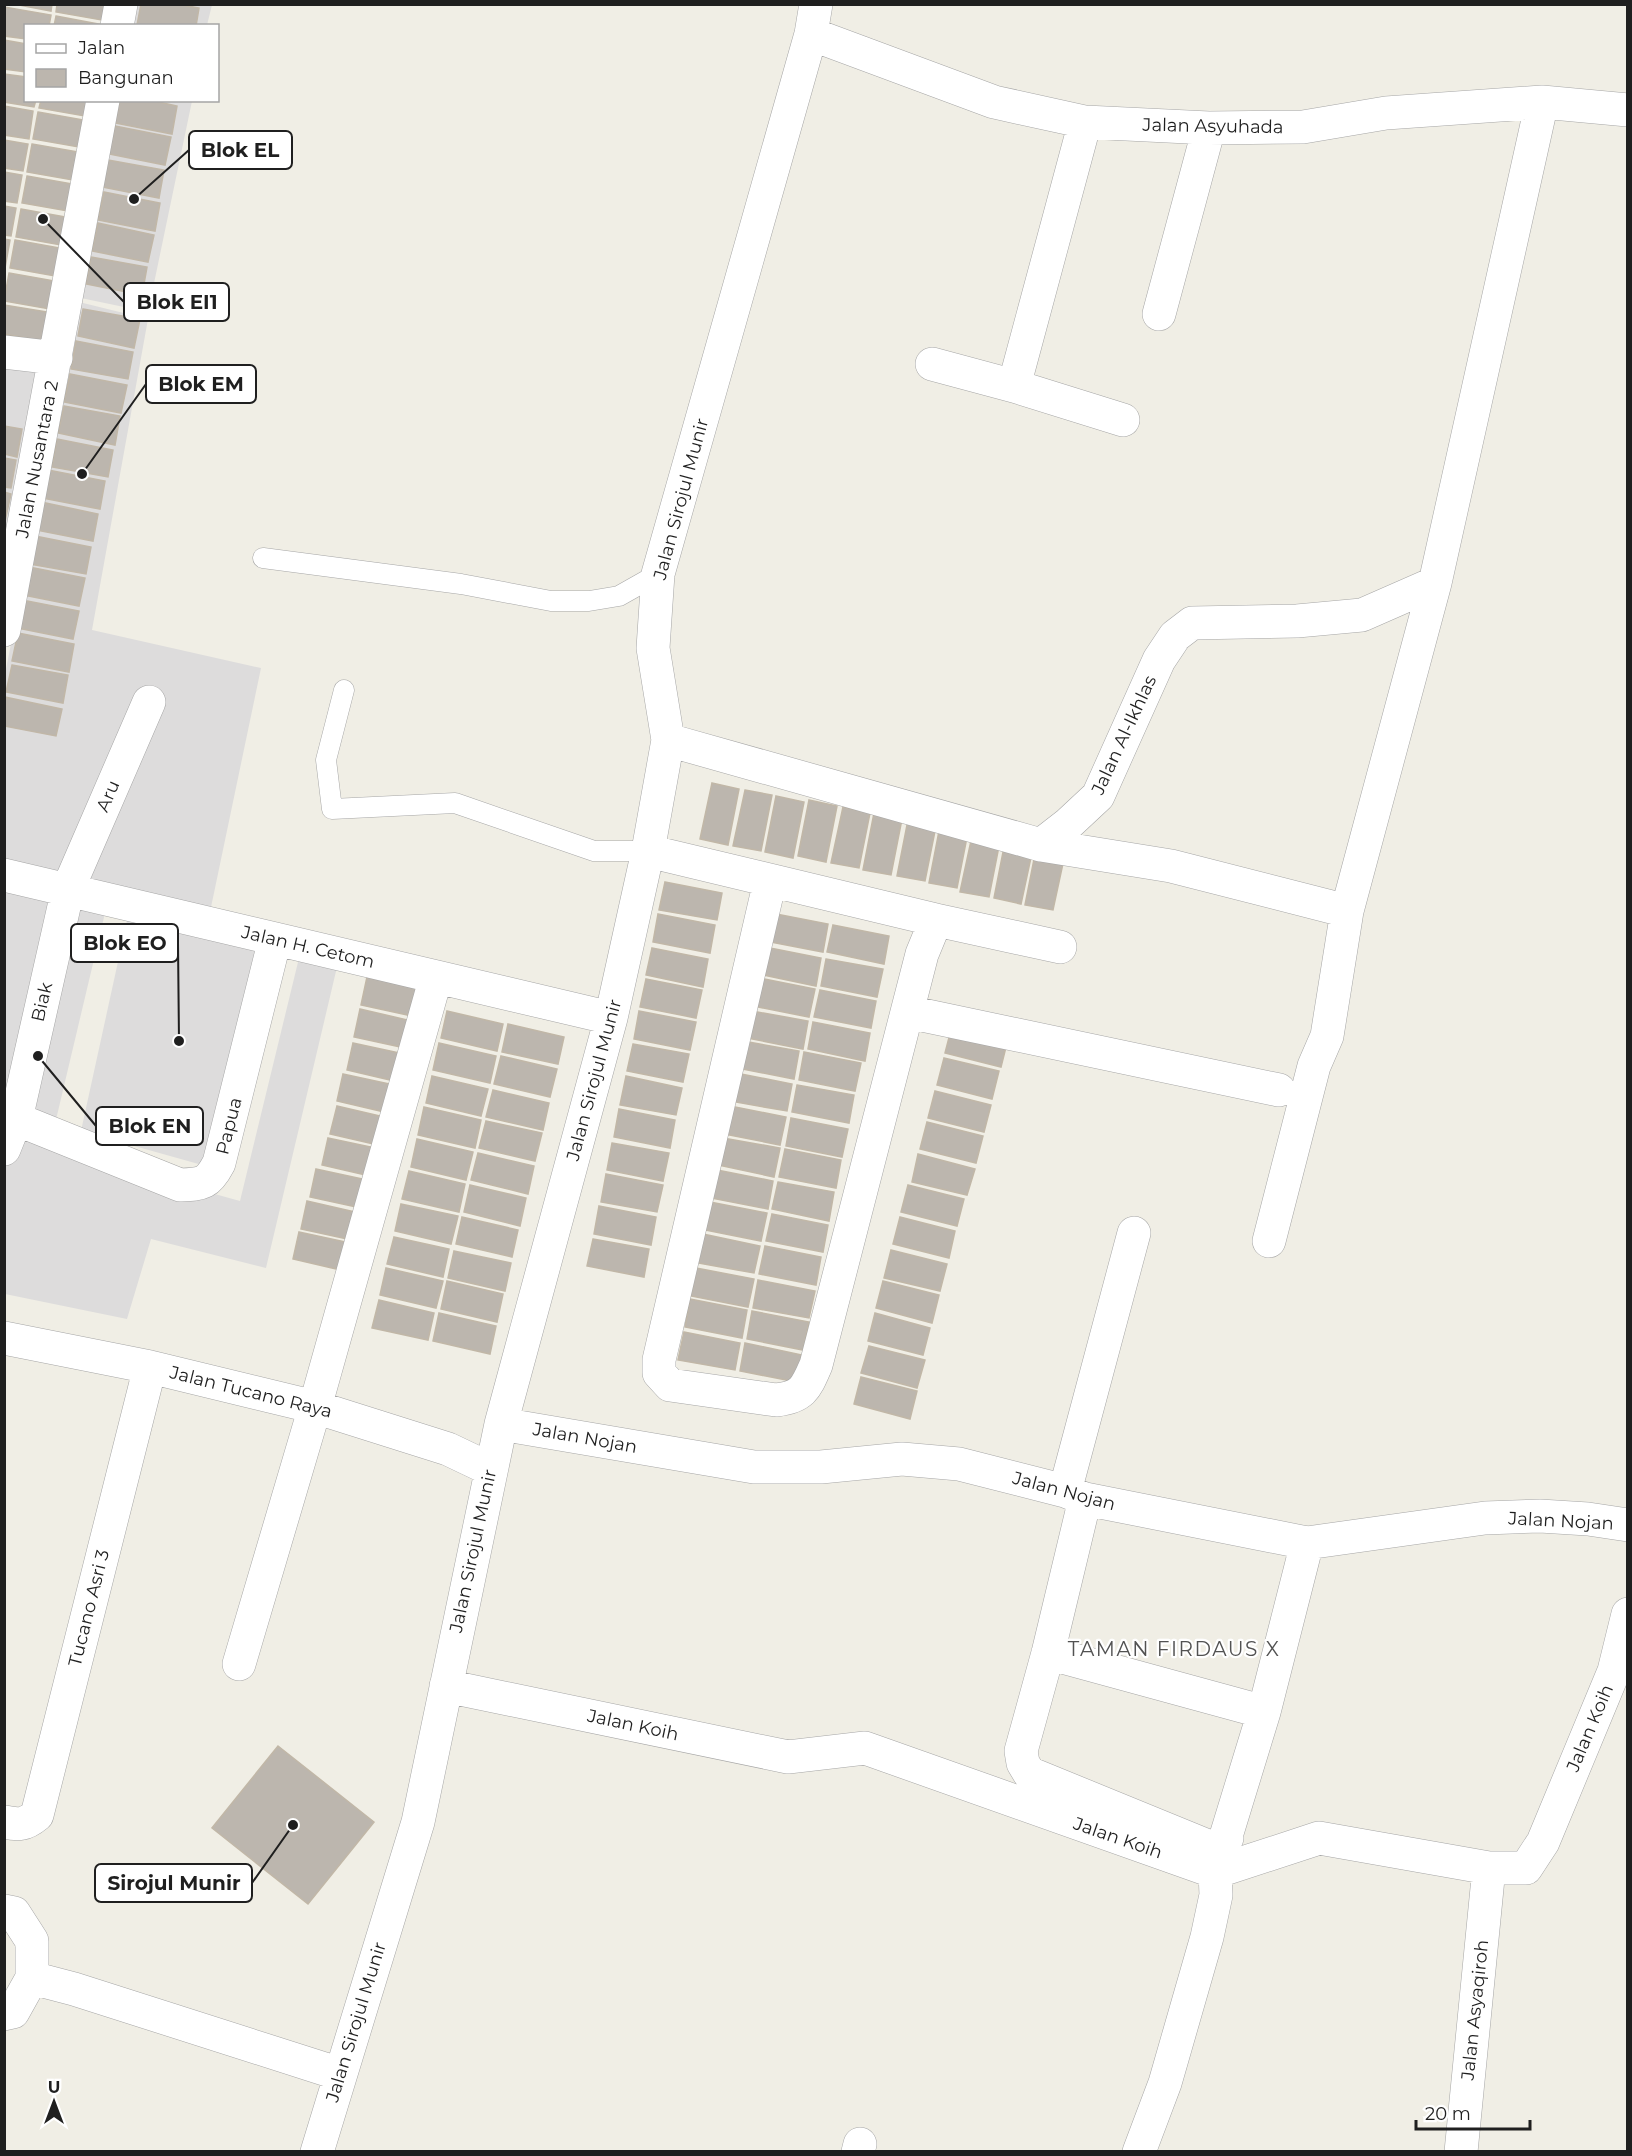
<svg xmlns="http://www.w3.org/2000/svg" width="1632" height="2156" viewBox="0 0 1632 2156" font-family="Montserrat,sans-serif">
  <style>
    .residential { fill: #dddcdc }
    .building { fill: #bcb6ae; stroke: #c1b7a7; stroke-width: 1.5 }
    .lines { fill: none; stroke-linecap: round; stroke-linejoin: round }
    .lane-casing { stroke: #a6a6a6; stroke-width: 21 }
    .street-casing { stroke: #a6a6a6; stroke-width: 34 }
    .lane { stroke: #fff; stroke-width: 20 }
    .street { stroke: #fff; stroke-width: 33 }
    .labels { text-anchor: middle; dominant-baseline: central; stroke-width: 4.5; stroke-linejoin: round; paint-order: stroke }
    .street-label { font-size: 18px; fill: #1f1f1f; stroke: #fff }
    .neighbourhood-label { font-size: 20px; letter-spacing: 1.5px; fill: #525252; stroke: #fff }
    .leader { fill: none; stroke: #1f1f1f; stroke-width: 2 }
    .callout-dot { fill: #1f1f1f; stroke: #fff; stroke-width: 2 }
    .callout { fill: #fff; stroke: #1f1f1f; stroke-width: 2 }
    .callout-label { font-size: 20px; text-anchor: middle; font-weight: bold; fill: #1f1f1f }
  </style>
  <rect width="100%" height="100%" fill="#f0eee5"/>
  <!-- residential -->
  <path class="residential" d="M 136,5 L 212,5 L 207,25 L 132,26 Z
    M 117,101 L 192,101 L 148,312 L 76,297 Z
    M 79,302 L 148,319 L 92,630 L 261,668 L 210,912 L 5,868 L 5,674 Z
    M 5,358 L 48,364 L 5,593 Z
    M 5,888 L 105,913 L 50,1145 L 74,1155 L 240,1201 L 299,958 L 337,967 L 266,1268 L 151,1239 L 127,1319 L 5,1294 Z
    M 128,916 L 278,952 L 227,1172 L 81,1131 Z"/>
  <!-- building -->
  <path class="building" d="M 14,4 L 52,4 L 51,11 Z
    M 57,4 L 116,4 L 113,22 L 56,12 Z
    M 141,4 L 178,4 L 199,8 L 196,26 L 137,25 Z
    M 4,7 L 51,15 L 49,26 L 26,26 L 26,39 L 4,36 Z
    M 56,16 L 109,26 L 54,26 Z
    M 4,40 L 26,44 L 26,72 L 4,69 Z
    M 4,74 L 26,77 L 26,100 L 36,100 L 34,107 L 4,102 Z
    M 41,100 L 99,100 L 96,118 L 39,108 Z
    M 120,100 L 150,100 L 177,106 L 172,134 L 115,123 Z
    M 4,106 L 33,111 L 29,139 L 4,135 Z
    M 38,112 L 95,122 L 90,149 L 33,139 Z
    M 115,126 L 171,137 L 165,165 L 109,154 Z
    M 4,140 L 28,144 L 23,171 L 4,168 Z
    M 32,144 L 90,154 L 84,182 L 27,172 Z
    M 108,160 L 164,170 L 159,198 L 102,187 Z
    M 4,172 L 22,175 L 17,203 L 4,201 Z
    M 27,176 L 84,186 L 79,213 L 22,203 Z
    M 104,192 L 160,203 L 155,231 L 98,220 Z
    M 4,206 L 16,208 L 11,236 L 4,235 Z
    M 21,209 L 77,219 L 72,247 L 16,237 Z
    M 98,223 L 154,235 L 148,262 L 92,251 Z
    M 4,239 L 10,240 L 5,268 L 4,268 Z
    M 15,240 L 71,250 L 66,278 L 10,268 Z
    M 91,257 L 147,267 L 142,295 L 86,284 Z
    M 9,273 L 66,283 L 61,311 L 4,301 Z
    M 4,305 L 60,314 L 55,343 L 4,334 Z
    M 83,309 L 140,319 L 134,348 L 78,336 Z
    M 76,341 L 133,352 L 128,379 L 71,369 Z
    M 70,374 L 127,385 L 121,413 L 64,402 Z
    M 64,406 L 120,416 L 115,445 L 58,433 Z
    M 4,426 L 22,429 L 17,457 L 4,454 Z
    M 57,439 L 113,450 L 108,477 L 52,467 Z
    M 4,458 L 16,460 L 11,488 L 4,487 Z
    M 48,470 L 105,481 L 100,509 L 42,498 Z
    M 4,492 L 11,494 L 5,521 L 4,521 Z
    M 41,502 L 98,514 L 93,541 L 36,530 Z
    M 35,536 L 91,547 L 86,574 L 29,564 Z
    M 29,567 L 85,578 L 79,606 L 23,595 Z
    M 22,600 L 79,611 L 73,639 L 17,628 Z
    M 18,633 L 74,644 L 69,672 L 12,661 Z
    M 12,665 L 68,675 L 63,703 L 6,692 Z
    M 5,697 L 62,709 L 56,736 L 4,726 Z
    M 712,783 L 739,789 L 728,845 L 700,839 Z
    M 745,790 L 772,795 L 761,851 L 733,846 Z
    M 776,796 L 804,802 L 793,858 L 765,852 Z
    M 809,800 L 837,806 L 826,862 L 798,856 Z
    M 843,807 L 870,813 L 859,868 L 831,863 Z
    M 874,813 L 902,819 L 891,875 L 863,870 Z
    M 908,820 L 936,826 L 925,881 L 897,876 Z
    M 940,826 L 968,832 L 957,888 L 929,883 Z
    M 972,836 L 1000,841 L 989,897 L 960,892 Z
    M 1005,842 L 1033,848 L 1021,904 L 994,898 Z
    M 1036,849 L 1065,854 L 1053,910 L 1025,905 Z
    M 665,882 L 722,893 L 717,920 L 659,910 Z
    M 771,913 L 828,924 L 823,952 L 765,941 Z
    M 658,914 L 715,925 L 710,953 L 653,942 Z
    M 833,925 L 889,936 L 884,964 L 827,952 Z
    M 765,947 L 821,958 L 816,986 L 759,974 Z
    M 652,948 L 708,959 L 703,987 L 646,975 Z
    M 826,959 L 883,969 L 877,997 L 821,986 Z
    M 367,977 L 424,989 L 417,1017 L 361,1005 Z
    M 759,978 L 815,989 L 809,1017 L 753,1006 Z
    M 646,979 L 702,990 L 696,1018 L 640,1007 Z
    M 820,990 L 876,1001 L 871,1028 L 814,1017 Z
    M 360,1009 L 416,1022 L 410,1049 L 354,1037 Z
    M 447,1011 L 503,1024 L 497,1051 L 441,1038 Z
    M 639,1011 L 696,1022 L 690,1050 L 634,1039 Z
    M 752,1011 L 808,1021 L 803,1049 L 747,1038 Z
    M 813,1022 L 870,1033 L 865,1061 L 808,1049 Z
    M 508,1024 L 564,1037 L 558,1064 L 502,1052 Z
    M 952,1026 L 1008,1039 L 1001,1067 L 945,1053 Z
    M 743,1041 L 799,1051 L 794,1079 L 737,1068 Z
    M 353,1043 L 409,1055 L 403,1083 L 347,1070 Z
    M 439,1043 L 496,1056 L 490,1083 L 433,1070 Z
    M 633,1044 L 689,1054 L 683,1082 L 627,1071 Z
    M 804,1052 L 861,1063 L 855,1091 L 799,1080 Z
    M 501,1056 L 557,1069 L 550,1097 L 494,1084 Z
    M 944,1058 L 999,1071 L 992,1099 L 937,1085 Z
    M 736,1073 L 792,1084 L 787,1111 L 730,1101 Z
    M 343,1074 L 399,1086 L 393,1114 L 337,1101 Z
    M 432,1076 L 488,1089 L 481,1116 L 426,1103 Z
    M 626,1076 L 682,1088 L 676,1115 L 620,1105 Z
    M 797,1085 L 854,1095 L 849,1123 L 792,1112 Z
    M 493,1090 L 549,1103 L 543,1130 L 486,1117 Z
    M 935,1091 L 991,1105 L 984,1132 L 928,1118 Z
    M 337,1106 L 393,1119 L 387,1147 L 330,1134 Z
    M 730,1106 L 786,1117 L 780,1145 L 724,1134 Z
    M 424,1107 L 481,1120 L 475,1148 L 418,1135 Z
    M 619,1109 L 675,1120 L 670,1148 L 614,1137 Z
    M 791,1118 L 848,1129 L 842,1157 L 786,1146 Z
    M 486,1121 L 542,1133 L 535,1161 L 479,1148 Z
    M 927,1122 L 983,1136 L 976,1163 L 920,1149 Z
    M 328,1138 L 385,1150 L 379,1178 L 322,1165 Z
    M 723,1138 L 780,1148 L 774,1177 L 718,1165 Z
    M 417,1139 L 473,1152 L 466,1180 L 411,1167 Z
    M 612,1143 L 669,1153 L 663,1181 L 607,1170 Z
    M 785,1149 L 841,1160 L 836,1188 L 779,1177 Z
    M 478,1153 L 534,1166 L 528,1194 L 471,1180 Z
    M 918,1154 L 975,1169 L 967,1195 L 912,1182 Z
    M 316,1169 L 372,1181 L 366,1209 L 310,1197 Z
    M 717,1170 L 773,1181 L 768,1209 L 711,1198 Z
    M 409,1171 L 465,1184 L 459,1212 L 402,1199 Z
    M 606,1174 L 663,1185 L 657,1212 L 601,1202 Z
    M 778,1182 L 834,1192 L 829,1221 L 772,1209 Z
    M 470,1185 L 526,1198 L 520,1226 L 464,1212 Z
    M 908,1185 L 964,1199 L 957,1226 L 901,1212 Z
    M 307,1201 L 364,1214 L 357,1241 L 301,1229 Z
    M 710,1202 L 767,1213 L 761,1241 L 705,1230 Z
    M 401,1204 L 458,1216 L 451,1244 L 395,1231 Z
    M 599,1206 L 656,1217 L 651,1245 L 594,1234 Z
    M 772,1214 L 828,1225 L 823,1252 L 766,1241 Z
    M 462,1217 L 518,1230 L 512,1257 L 456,1244 Z
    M 900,1217 L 955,1231 L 949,1258 L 893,1244 Z
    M 299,1232 L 355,1244 L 349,1272 L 293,1259 Z
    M 703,1234 L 760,1246 L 754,1273 L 698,1263 Z
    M 394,1237 L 449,1249 L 443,1277 L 387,1264 Z
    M 593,1239 L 649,1249 L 644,1277 L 587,1266 Z
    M 765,1246 L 821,1257 L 816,1285 L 759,1274 Z
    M 891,1250 L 947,1264 L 940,1291 L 884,1278 Z
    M 454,1251 L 511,1263 L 505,1291 L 448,1278 Z
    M 386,1268 L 443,1281 L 436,1308 L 380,1295 Z
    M 696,1268 L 754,1279 L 748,1307 L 691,1296 Z
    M 758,1280 L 815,1291 L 809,1318 L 753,1308 Z
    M 447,1281 L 503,1294 L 497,1322 L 441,1309 Z
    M 883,1281 L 939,1295 L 932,1323 L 876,1308 Z
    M 690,1299 L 747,1310 L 742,1338 L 685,1327 Z
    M 379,1300 L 434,1313 L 428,1340 L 372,1328 Z
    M 752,1311 L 809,1322 L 803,1350 L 747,1339 Z
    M 439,1313 L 496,1326 L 490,1354 L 433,1341 Z
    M 875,1313 L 930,1328 L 923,1355 L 868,1341 Z
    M 684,1332 L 740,1343 L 735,1370 L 678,1360 Z
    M 745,1343 L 802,1355 L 797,1382 L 740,1371 Z
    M 869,1346 L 925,1360 L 917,1388 L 861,1373 Z
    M 861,1377 L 917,1391 L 910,1419 L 854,1404 Z
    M 278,1746 L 374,1822 L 308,1904 L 212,1828 Z"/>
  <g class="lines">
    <defs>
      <path id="lane" d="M 263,558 L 461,584 L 551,601 L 589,601 L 619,596 L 658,574
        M 344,690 L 326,760 L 332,809 L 455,803 L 594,851 L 648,851"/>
      <path id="street" d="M 117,26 L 121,4
        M 811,34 L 994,102 L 1085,122 L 1209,128 L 1303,127 L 1386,113 L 1542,102 L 1628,110
        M 1159,314 L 1209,128
        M 4,352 L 56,358
        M 932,364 L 1014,386 L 1085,122
        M 1014,386 L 1123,420
        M 4,630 L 103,100
        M 668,740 L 1041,845 L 1068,824 L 1098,796 L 1159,660 L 1175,636 L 1192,623 L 1297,621 L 1362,615 L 1435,583
        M 1041,845 L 1171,866 L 1347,911
        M 648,851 L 936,920 L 922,954 L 816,1365 C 806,1388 803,1397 776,1400 L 670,1385 L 659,1373 L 659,1360 L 770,881
        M 4,875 L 611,1018
        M 936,920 L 1060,947
        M 908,1012 L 1279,1090
        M 16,1119 L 180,1185 C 203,1184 208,1184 219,1163 L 275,939
        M 4,1149 L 16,1119 L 68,889 L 149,702
        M 1269,1241 L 1314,1066 L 1327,1036 L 1347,911 L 1435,583 L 1542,102
        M 4,1338 L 150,1367 L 315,1407 L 448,1449 L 490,1469
        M 501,1424 L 754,1467 L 821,1467 L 902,1459 L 959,1464 L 1065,1491 L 1085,1499 L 1307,1543 L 1485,1518 L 1540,1516 L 1588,1519 L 1628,1525
        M 1065,1491 L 1134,1233
        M 1085,1499 L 1048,1653 L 1021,1751 L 1023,1763 L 1029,1773 L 1210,1847 L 1220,1845 L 1227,1838
        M 1048,1653 L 1264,1712
        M 239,1664 L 315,1407 L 436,977
        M 446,1686 L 788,1757 L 865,1748 L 1215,1872 L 1319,1838 L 1489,1868 L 1526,1868 L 1543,1842 L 1614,1671 L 1628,1614
        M 4,1822 C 19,1825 25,1825 37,1815 L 150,1367
        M 4,1911 L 14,1913 L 32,1941 L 32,1978 L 74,1989 L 340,2074
        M 4,2014 L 13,2012 L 32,1978
        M 317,2152 L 418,1822 L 501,1424 L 611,1018 L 648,851 L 668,740 L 653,648 L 658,574 L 811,34 L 816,4
        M 858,2152 L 860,2144
        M 1139,2152 L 1165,2083 L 1207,1937 L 1216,1895 L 1215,1872 L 1264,1712 L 1307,1543
        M 1461,2152 L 1489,1868"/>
    </defs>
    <!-- lane casing -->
    <use href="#lane" class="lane-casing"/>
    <!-- street casing -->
    <use href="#street" class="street-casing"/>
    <!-- lane -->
    <use href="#lane" class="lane"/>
    <!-- street -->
    <use href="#street" class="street"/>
  </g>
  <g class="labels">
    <!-- street labels -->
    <g class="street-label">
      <text transform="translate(1213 126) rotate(1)">Jalan Asyuhada</text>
      <text transform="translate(37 459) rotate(-79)">Jalan Nusantara 2</text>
      <text transform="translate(681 499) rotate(-75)">Jalan Sirojul Munir</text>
      <text transform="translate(1124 735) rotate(-65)">Jalan Al-Ikhlas</text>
      <text transform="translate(108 796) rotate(-66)">Aru</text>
      <text transform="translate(308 947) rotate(13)">Jalan H. Cetom</text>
      <text transform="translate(42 1002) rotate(-77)">Biak</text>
      <text transform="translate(594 1080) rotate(-75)">Jalan Sirojul Munir</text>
      <text transform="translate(229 1126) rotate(-76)">Papua</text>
      <text transform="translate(251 1392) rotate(14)">Jalan Tucano Raya</text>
      <text transform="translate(585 1438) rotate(10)">Jalan Nojan</text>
      <text transform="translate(1064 1491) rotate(15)">Jalan Nojan</text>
      <text transform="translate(1561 1521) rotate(3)">Jalan Nojan</text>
      <text transform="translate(473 1551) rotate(-78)">Jalan Sirojul Munir</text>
      <text transform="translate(89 1608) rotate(-76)">Tucano Asri 3</text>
      <text transform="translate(633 1725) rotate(12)">Jalan Koih</text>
      <text transform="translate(1590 1728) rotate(-67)">Jalan Koih</text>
      <text transform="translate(1118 1838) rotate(19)">Jalan Koih</text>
      <text transform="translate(1475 2010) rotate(-84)">Jalan Asyaqiroh</text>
      <text transform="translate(356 2022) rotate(-73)">Jalan Sirojul Munir</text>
    </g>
    <!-- neighbourhood labels -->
    <g class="neighbourhood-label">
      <text x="1174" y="1649">TAMAN FIRDAUS X</text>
    </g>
  </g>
  <!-- callouts -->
  <path class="leader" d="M134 199L189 150M43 219L124 302M82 474L146 384M179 1041L178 943M38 1056L96 1126M293 1825L252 1883"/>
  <g class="callout-dot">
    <circle cx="134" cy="199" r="6"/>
    <circle cx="43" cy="219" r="6"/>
    <circle cx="82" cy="474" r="6"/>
    <circle cx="179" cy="1041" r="6"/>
    <circle cx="38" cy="1056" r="6"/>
    <circle cx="293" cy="1825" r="6"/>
  </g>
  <g class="callout">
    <rect x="189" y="131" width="103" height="38" rx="6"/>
    <rect x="124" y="283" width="105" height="38" rx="6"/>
    <rect x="146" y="365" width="110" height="38" rx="6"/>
    <rect x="71" y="924" width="107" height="38" rx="6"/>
    <rect x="96" y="1107" width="107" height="38" rx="6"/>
    <rect x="95" y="1864" width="157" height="38" rx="6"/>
  </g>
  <g class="callout-label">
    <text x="240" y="157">Blok EL</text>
    <text x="177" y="309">Blok EI1</text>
    <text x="201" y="391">Blok EM</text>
    <text x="125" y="950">Blok EO</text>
    <text x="150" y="1133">Blok EN</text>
    <text x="174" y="1890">Sirojul Munir</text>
  </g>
  <!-- border -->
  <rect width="1632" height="2156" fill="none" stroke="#1f1f1f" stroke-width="12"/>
  <!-- legend -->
  <rect x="24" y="24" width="195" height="78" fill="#ffffff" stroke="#a5a5a5" stroke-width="1.5"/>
  <rect x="36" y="44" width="30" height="9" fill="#ffffff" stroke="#a5a5a5" stroke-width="1.5"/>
  <text x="78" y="54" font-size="18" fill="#1f1f1f">Jalan</text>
  <rect x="36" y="69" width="30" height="18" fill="#bcb6ae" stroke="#a5a5a5" stroke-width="1.5"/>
  <text x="78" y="84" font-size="18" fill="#1f1f1f">Bangunan</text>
  <!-- north arrow -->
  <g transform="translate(54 2102)" stroke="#ffffff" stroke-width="4.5" paint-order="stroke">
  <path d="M0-4.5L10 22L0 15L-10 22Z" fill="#1f1f1f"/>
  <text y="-9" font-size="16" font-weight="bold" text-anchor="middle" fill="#1f1f1f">U</text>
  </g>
  <!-- scale -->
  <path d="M1416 2120v9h114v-9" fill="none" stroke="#1f1f1f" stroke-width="3"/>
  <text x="1425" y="2120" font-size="18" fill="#1f1f1f" stroke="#ffffff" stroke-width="4.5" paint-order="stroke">20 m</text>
</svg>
